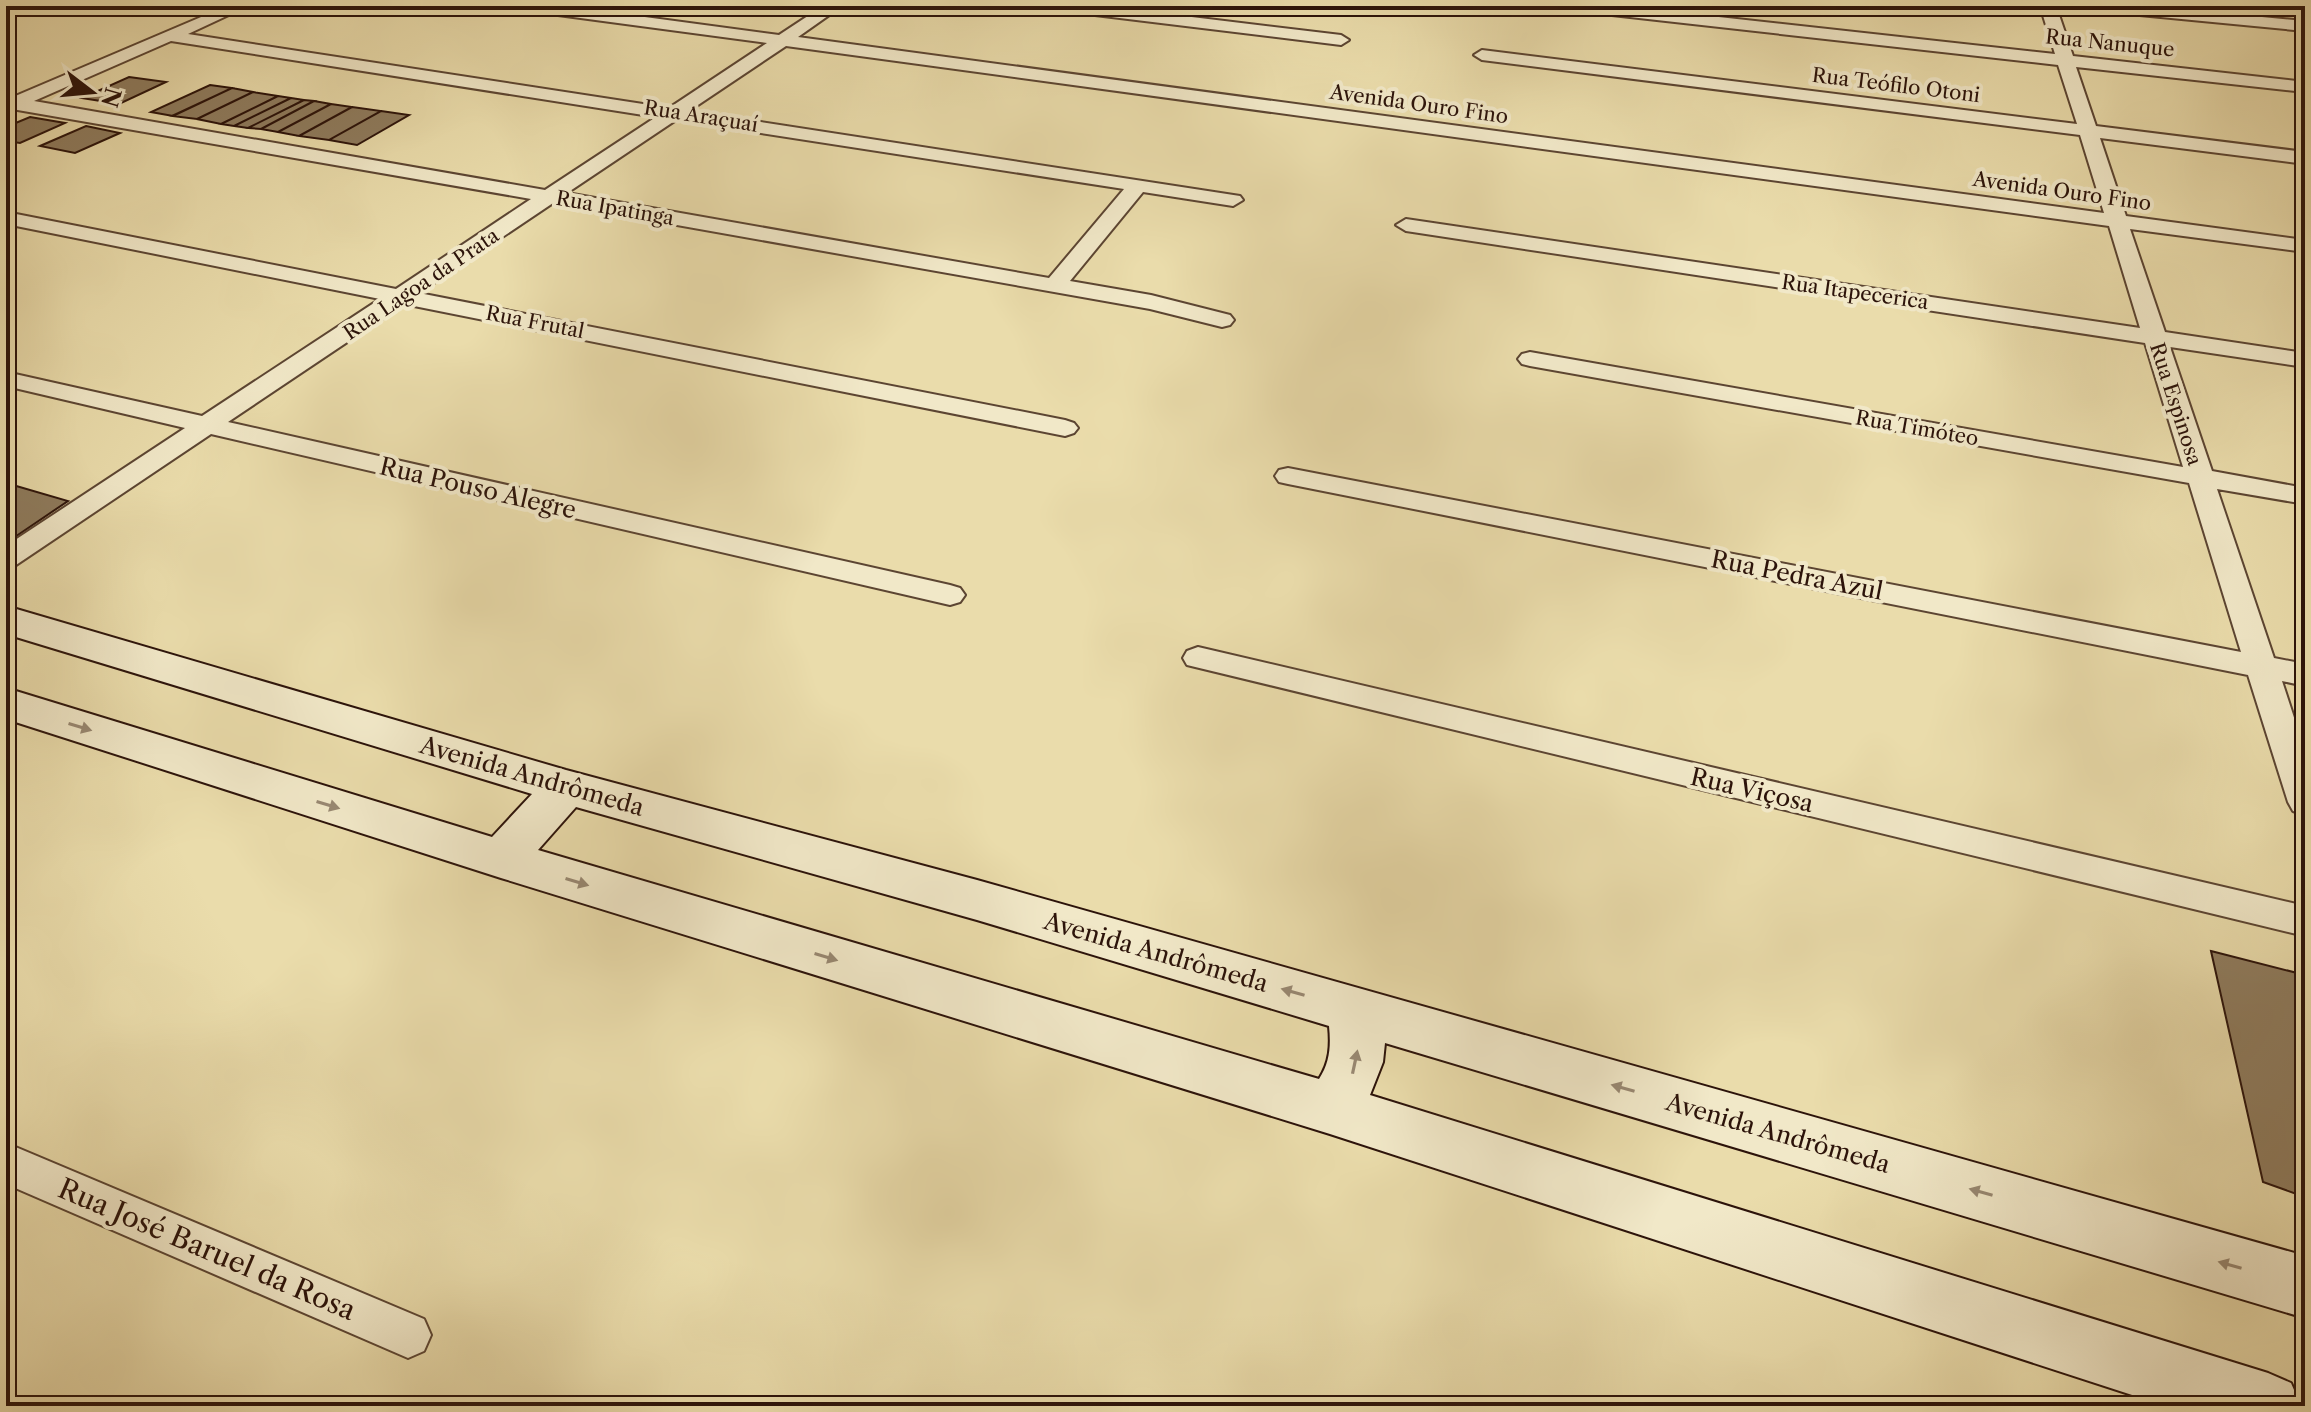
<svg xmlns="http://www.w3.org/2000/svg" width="2311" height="1412" viewBox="0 0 2311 1412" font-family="'Libre Caslon Text',serif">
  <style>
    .building { fill: #8f7c5e; stroke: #2c130a; stroke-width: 2 }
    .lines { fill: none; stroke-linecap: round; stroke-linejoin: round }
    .street-casing { stroke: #5c4532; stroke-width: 4 }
    .secondary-casing { stroke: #2c130a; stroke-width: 4 }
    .street { fill: #f1e8c8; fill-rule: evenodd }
    .secondary { fill: #f1e8c8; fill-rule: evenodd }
    .oneway { fill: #988872 }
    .labels { text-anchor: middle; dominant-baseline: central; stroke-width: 8; stroke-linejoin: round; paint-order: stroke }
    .far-street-label { font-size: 20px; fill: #2c130a; stroke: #f1e8c8 }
    .street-label { font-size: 24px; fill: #2c130a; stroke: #f1e8c8 }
    .near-street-label { font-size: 28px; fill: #2c130a; stroke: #f1e8c8 }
  </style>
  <rect width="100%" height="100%" fill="#eadcab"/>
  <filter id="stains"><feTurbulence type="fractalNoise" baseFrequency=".0025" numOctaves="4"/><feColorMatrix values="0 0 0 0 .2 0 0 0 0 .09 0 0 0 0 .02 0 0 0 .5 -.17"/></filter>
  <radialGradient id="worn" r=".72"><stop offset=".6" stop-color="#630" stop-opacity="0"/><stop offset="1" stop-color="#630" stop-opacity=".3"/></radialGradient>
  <!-- building -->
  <path class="building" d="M 129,77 L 166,82 L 119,104 L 82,98 Z
    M 210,85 L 232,88 L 173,116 L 151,112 Z
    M 232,88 L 253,92 L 197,119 L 172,116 Z
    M 253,92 L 278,96 L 221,124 L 197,119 Z
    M 278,96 L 291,98 L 234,126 L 221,124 Z
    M 291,98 L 304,100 L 248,128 L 234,126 Z
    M 304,100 L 314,101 L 261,129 L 248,128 Z
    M 314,101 L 331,104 L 278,132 L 261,129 Z
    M 331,104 L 352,107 L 299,136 L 278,132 Z
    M 352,107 L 381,111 L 329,140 L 299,136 Z
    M 381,111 L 409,115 L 357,145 L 329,140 Z
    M 30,117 L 65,123 L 20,143 L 6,141 L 6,127 Z
    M 86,126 L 120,133 L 75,153 L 40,146 Z
    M 6,483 L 68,501 L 6,543 Z
    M 2211,951 L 2305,975 L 2305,1197 L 2263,1182 Z"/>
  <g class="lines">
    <defs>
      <path id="street" d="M 227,6 L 248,6 L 188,34 L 669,108 L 767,43 L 528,11 L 520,6 L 563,6 L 779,35 L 823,6 L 842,6 L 798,37 L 2104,213 L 2080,135 L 1482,60 L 1474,55 L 1482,50 L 2077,124 L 2058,65 L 1576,11 L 1568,6 L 1619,6 L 2055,54 L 2040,6 L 2056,6 L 2073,56 L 2305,82 L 2305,92 L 2076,67 L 2096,126 L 2305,152 L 2305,164 L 2100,138 L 2126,216 L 2305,240 L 2305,252 L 2130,229 L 2165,332 L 2305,353 L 2305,367 L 2170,347 L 2212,471 L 2305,488 L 2305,504 L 2217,489 L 2274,658 L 2305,664 L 2305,686 L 2282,681 L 2305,751 L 2305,815 L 2293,811 L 2288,802 L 2248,675 L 1288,484 L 1279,482 L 1275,476 L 1279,470 L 1288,468 L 2241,652 L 2189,483 L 1530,366 L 1522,364 L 1518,359 L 1522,354 L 1530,352 L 2183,467 L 2145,343 L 1406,231 L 1396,225 L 1406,219 L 2140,328 L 2109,226 L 786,46 L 689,111 L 1240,196 L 1243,200 L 1233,206 L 1143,192 L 1070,281 L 1151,295 L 1230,315 L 1234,320 L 1230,325 L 1222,327 L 1150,309 L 553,203 L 419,293 L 1065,420 L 1074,423 L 1078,428 L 1074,433 L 1065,436 L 404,304 L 228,422 L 950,585 L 960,588 L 965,595 L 960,602 L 950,605 L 211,434 L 16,565 L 6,568 L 6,546 L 185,428 L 6,386 L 6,372 L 202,416 L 380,299 L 6,224 L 6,212 L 396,289 L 531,199 L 6,108 L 6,96 L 13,97 ZM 171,41 L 656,117 L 545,190 L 34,101 ZM 676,120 L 1124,189 L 1049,278 L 567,193 Z
        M 1054,6 L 1101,6 L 1341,35 L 1349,40 L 1341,45 L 1062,11 Z
        M 2090,6 L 2147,6 L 2305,21 L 2305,31 L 2098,11 Z
        M 1198,647 L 2305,906 L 2305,936 L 1187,665 L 1183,658 L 1187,651 Z
        M 6,1143 L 424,1319 L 431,1335 L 424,1351 L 408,1358 L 6,1184 Z"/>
      <path id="secondary" d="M 6,606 L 566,770 L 977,880 L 2305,1256 L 2305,1318 L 1385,1043 L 1383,1062 L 1370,1095 L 2268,1373 L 2291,1383 L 2301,1406 L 2166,1406 L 1330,1134 L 501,878 L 6,719 L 6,688 L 492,837 L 532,794 L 6,634 ZM 576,807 L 977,920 L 1329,1026 C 1331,1046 1330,1062 1319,1079 L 538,850 Z"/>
    </defs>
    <!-- street casing -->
    <use href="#street" class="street-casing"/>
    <!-- secondary casing -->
    <use href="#secondary" class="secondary-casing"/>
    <!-- street -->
    <use href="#street" class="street"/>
    <!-- secondary -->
    <use href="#secondary" class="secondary"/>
  </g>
  <!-- one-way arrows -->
  <defs><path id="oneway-solid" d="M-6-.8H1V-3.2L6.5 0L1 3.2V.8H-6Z" transform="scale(2)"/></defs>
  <g class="oneway">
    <use href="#oneway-solid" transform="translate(80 727) rotate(17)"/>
    <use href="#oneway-solid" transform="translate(328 805) rotate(17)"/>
    <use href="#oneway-solid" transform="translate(577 882) rotate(17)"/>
    <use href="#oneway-solid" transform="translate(826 957) rotate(17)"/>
    <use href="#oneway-solid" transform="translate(1293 992) rotate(-164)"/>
    <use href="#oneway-solid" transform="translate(1355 1062) rotate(-78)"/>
    <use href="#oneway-solid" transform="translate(1623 1088) rotate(-164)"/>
    <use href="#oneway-solid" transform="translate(1981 1192) rotate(-164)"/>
    <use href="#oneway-solid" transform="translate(2230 1265) rotate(-164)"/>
  </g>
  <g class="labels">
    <!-- far-street labels -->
    <g class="far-street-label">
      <text transform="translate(2110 43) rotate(6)">Rua Nanuque</text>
      <text transform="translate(1896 85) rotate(7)">Rua Teófilo Otoni</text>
      <text transform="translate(1419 104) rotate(8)">Avenida Ouro Fino</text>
      <text transform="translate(701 116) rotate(9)">Rua Araçuaí</text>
      <text transform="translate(2062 191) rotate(8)">Avenida Ouro Fino</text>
      <text transform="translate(615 208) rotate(10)">Rua Ipatinga</text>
      <text transform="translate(421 284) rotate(-34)">Rua Lagoa da Prata</text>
      <text transform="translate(1855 292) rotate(8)">Rua Itapecerica</text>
      <text transform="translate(535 322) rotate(11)">Rua Frutal</text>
      <text transform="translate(2176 404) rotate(72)">Rua Espinosa</text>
      <text transform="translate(1917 428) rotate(10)">Rua Timóteo</text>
    </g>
    <!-- street labels -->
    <g class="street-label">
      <text transform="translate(478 488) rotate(13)">Rua Pouso Alegre</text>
      <text transform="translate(1797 575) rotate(11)">Rua Pedra Azul</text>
      <text transform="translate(532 776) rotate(16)">Avenida Andrômeda</text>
      <text transform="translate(1752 790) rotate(13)">Rua Viçosa</text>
      <text transform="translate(1156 952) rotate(16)">Avenida Andrômeda</text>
      <text transform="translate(1778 1133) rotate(16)">Avenida Andrômeda</text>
    </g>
    <!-- near-street labels -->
    <g class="near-street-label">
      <text transform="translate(207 1249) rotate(23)">Rua José Baruel da Rosa</text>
    </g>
  </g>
  <!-- margin -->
  <rect width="2311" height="1412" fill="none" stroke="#eadcab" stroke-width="32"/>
  <rect x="8" y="8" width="2295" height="1396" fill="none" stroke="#2c130a" stroke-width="4"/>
  <rect x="16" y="16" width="2279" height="1380" fill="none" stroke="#2c130a" stroke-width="2"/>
  <!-- north arrow -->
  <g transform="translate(92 92) rotate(106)" stroke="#f1e8c8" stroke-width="6" paint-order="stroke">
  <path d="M0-6L14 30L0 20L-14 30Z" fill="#2c130a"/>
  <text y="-12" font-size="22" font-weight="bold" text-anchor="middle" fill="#2c130a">N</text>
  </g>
  <rect width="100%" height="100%" filter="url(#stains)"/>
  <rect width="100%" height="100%" fill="url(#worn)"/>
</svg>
